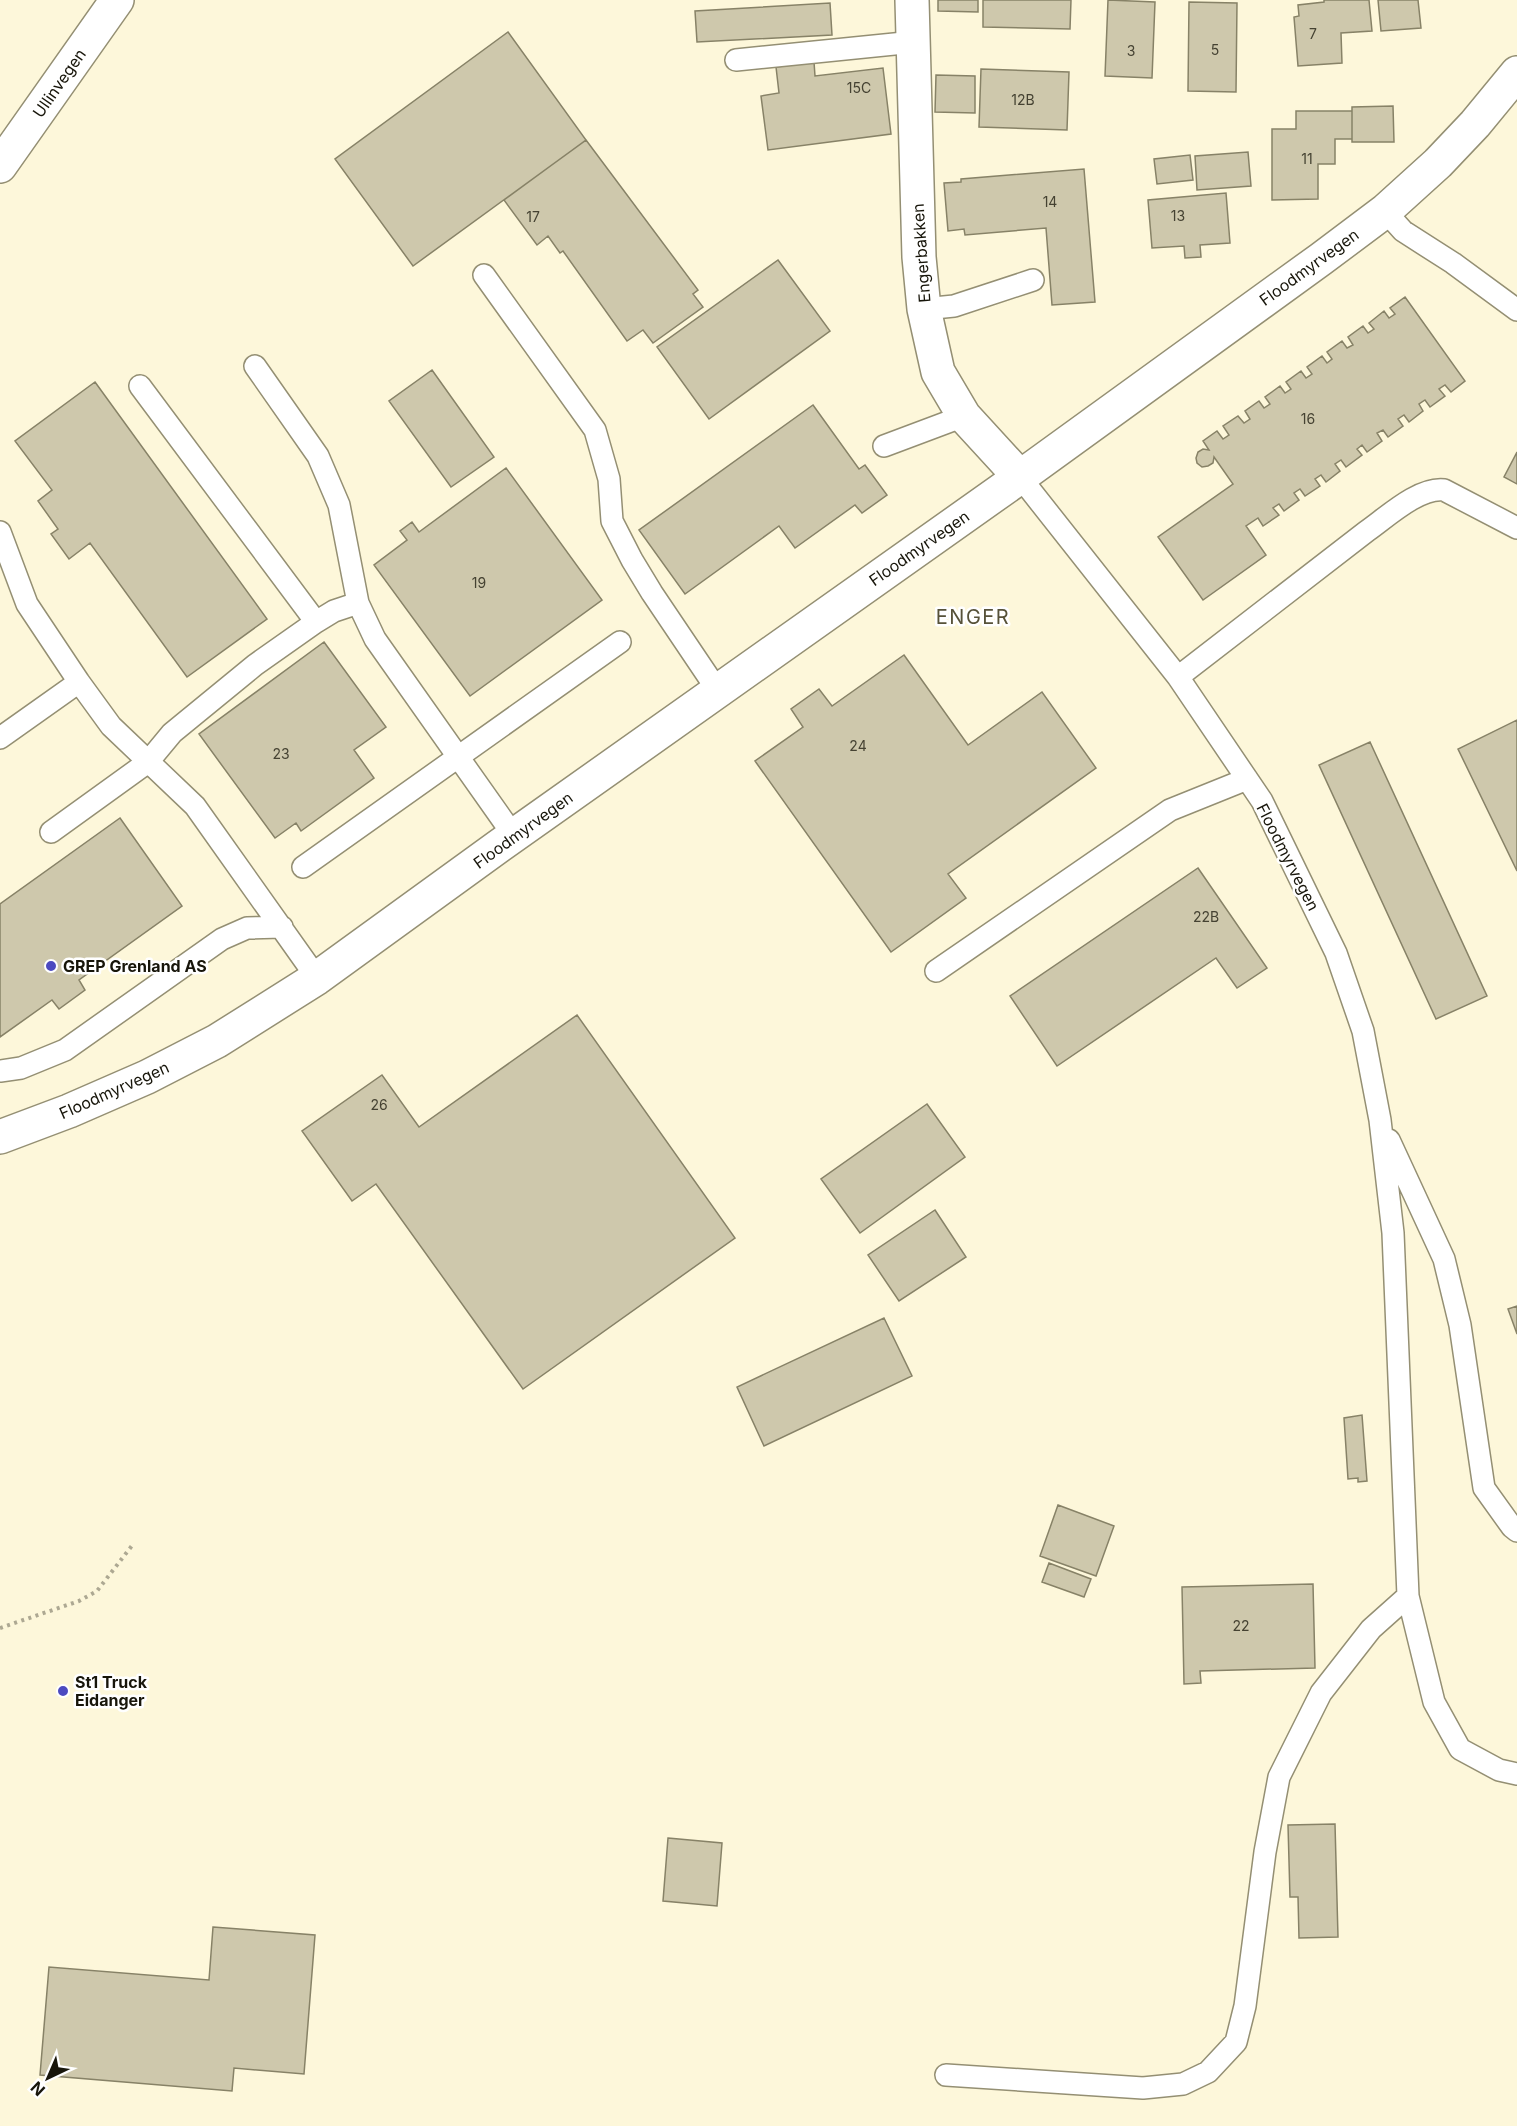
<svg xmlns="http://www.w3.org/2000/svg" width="1517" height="2126" viewBox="0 0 1517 2126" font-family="Inter,sans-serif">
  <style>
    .building { fill: #cec8ac; stroke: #878267; stroke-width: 1.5 }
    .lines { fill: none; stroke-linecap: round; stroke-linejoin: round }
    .lane-casing { stroke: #948f73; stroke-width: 24 }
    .street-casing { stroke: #948f73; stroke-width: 36 }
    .secondary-casing { stroke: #948f73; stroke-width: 36 }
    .path { stroke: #ada892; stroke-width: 4; stroke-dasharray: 3 4.5; stroke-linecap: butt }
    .lane { stroke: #fff; stroke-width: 21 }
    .street { stroke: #fff; stroke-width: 33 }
    .secondary { stroke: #fff; stroke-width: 33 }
    .poi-dot { fill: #4c4ac0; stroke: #fff; stroke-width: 2 }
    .labels { text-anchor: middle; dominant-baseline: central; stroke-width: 5; stroke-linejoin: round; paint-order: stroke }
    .number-label { font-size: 14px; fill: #454232 }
    .street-label { font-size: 16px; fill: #17150a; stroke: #fff }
    .poi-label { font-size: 16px; font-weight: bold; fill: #17150a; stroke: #fff; text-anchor: start }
    .quarter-label { font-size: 20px; letter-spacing: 1.5px; fill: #575239; stroke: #fff }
  </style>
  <rect width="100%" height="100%" fill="#fdf7da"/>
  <!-- building -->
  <path class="building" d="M 938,0 L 978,0 L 978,12 L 938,11 Z
    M 983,0 L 1071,0 L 1070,29 L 983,27 Z
    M 1108,0 L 1155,2 L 1152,78 L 1105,76 Z
    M 1324,0 L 1369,0 L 1372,31 L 1341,33 L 1342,63 L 1298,66 L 1294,17 L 1299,16 L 1298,5 L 1324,2 Z
    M 1378,0 L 1418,0 L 1421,28 L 1381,31 Z
    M 1189,2 L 1237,3 L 1236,92 L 1188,91 Z
    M 830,3 L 832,35 L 697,42 L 695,11 Z
    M 508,32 L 586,140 L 413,266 L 335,159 Z
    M 814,62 L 815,76 L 883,68 L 891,134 L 768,150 L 761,96 L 779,93 L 776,67 Z
    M 981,69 L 1069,72 L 1067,130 L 979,127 Z
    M 936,75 L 975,76 L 975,113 L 935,112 Z
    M 1393,106 L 1394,142 L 1352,142 L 1352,107 Z
    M 1296,111 L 1352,111 L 1352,139 L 1335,139 L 1335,164 L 1318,164 L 1318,199 L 1272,200 L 1272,129 L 1296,129 Z
    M 586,140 L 698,290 L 693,294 L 703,307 L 653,343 L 643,330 L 627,341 L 563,251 L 560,253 L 548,236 L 537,245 L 504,200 Z
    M 1248,152 L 1251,186 L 1197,190 L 1195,156 Z
    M 1190,155 L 1193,180 L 1157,184 L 1154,159 Z
    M 1084,169 L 1095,302 L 1052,305 L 1046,228 L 965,235 L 964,229 L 948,231 L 944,183 L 961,182 L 961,179 Z
    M 1226,193 L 1230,243 L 1200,245 L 1201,257 L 1185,258 L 1184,246 L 1152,248 L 1148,200 Z
    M 778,260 L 830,331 L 709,419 L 657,347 Z
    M 1405,297 L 1465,381 L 1451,392 L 1445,385 L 1439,389 L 1445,396 L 1430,407 L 1425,400 L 1419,404 L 1423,411 L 1409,422 L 1404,415 L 1398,419 L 1403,426 L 1388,437 L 1383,430 L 1377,433 L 1382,441 L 1367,452 L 1362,445 L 1357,449 L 1362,455 L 1346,467 L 1341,460 L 1335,464 L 1340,471 L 1326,482 L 1321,475 L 1315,479 L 1320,486 L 1305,496 L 1300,489 L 1294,493 L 1299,500 L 1284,511 L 1279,504 L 1273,508 L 1279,515 L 1263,526 L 1258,518 L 1246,526 L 1266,555 L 1203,600 L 1158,537 L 1233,484 L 1214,457 L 1213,463 L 1208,466 L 1202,467 L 1197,463 L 1196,458 L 1198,452 L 1203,449 L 1209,450 L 1203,441 L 1217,431 L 1223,439 L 1229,435 L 1223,426 L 1238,416 L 1244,423 L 1250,419 L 1245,411 L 1259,401 L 1264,408 L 1270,404 L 1265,397 L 1280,386 L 1285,393 L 1291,389 L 1286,382 L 1301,371 L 1306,378 L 1312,374 L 1307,367 L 1322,356 L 1327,363 L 1332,359 L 1327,352 L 1342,341 L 1347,348 L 1353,345 L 1348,337 L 1363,326 L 1368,333 L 1374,329 L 1369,323 L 1384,311 L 1389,318 L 1395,314 L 1390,308 Z
    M 432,370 L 494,457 L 451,487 L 389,401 Z
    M 95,382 L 267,619 L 187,677 L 90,543 L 69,559 L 51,534 L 58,529 L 38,501 L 52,490 L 15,441 Z
    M 813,405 L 859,469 L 865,465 L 887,495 L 862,513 L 855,505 L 795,548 L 779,526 L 685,594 L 639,530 Z
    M 1517,452 L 1517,484 L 1504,477 Z
    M 506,468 L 602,600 L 470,696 L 374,565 L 407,540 L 400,531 L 412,522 L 419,532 Z
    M 324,642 L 386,727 L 354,750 L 374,778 L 301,831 L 296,823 L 275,838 L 199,734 Z
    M 904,655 L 968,745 L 1042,692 L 1096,768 L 948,874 L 966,898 L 891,952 L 755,761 L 803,727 L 791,709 L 819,689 L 832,706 Z
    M 1517,720 L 1517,871 L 1458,749 Z
    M 1370,742 L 1487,996 L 1436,1019 L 1319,765 Z
    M 120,818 L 182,906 L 79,980 L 85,990 L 59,1009 L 52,1000 L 0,1037 L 0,904 Z
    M 1198,868 L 1267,968 L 1237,988 L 1216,958 L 1057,1066 L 1010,996 Z
    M 577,1015 L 735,1238 L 523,1389 L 376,1184 L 352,1201 L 302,1131 L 382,1075 L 419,1127 Z
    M 927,1104 L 965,1157 L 860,1233 L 821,1179 Z
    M 935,1210 L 966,1257 L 899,1301 L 868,1255 Z
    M 1517,1306 L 1517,1334 L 1508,1309 Z
    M 884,1318 L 912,1376 L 764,1446 L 737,1387 Z
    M 1362,1415 L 1367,1481 L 1358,1482 L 1358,1478 L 1348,1479 L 1344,1418 Z
    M 1058,1505 L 1114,1526 L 1096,1576 L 1040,1556 Z
    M 1049,1563 L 1091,1579 L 1084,1597 L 1042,1582 Z
    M 1313,1584 L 1315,1668 L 1200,1671 L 1201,1683 L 1184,1684 L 1182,1587 Z
    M 1335,1824 L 1338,1937 L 1299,1938 L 1298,1897 L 1290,1897 L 1288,1825 Z
    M 668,1838 L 722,1843 L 717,1906 L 663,1901 Z
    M 213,1927 L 315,1935 L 304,2074 L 234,2068 L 232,2091 L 40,2075 L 49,1967 L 209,1980 Z"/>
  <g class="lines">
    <defs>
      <path id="lane" d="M 736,60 L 914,42
        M 1385,211 L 1403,231 L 1453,263 L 1517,310
        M 484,275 L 595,430 L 609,479 L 612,521 L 632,560 L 652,593 L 718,691
        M 924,309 L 954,306 L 1033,280
        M 255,366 L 318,456 L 339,505 L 358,603 L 375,639 L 514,836
        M 140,386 L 316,622
        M 884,446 L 964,416
        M 1020,477 L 1178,677 L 1262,801 L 1336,953 L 1363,1031 L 1380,1120 L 1393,1233 L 1408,1596 L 1434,1702 L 1460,1749 L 1499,1770 L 1517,1774
        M 0,532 L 27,604 L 79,682 L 111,726 L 195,806 L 317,978
        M 1178,677 L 1367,531 C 1387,517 1419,487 1444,490 L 1517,528
        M 0,738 L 79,682
        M 51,832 L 148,762 L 172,733 L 255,665 L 316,622 L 334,611 L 358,603
        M 303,867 L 620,642
        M 936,971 L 1170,810 L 1247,779
        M 0,1071 L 21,1068 L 65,1050 L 222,939 L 247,928 L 282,927
        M 1389,1140 L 1444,1259 L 1460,1325 L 1484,1488 L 1512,1527 L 1517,1531
        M 946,2075 L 1143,2088 L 1183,2084 L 1208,2072 L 1236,2042 L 1245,2006 L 1265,1852 L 1279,1777 L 1321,1693 L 1371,1629 L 1408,1596"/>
      <path id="street" d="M 912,0 L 919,257 L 924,309 L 938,372 L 964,416 L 1020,477
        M 0,1137 L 69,1111 L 147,1077 L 217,1041 L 317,978 L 499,846 L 1020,477 L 1321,259 L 1385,211 L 1438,163 L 1475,124 L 1517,73"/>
      <path id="secondary" d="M 0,166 L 117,0"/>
    </defs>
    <!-- lane casing -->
    <use href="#lane" class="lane-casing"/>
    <!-- street casing -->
    <use href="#street" class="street-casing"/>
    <!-- secondary casing -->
    <use href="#secondary" class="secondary-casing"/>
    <!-- path -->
    <path class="path" d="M 0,1628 L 79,1601 L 97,1591 L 134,1543"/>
    <!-- lane -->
    <use href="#lane" class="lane"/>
    <!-- street -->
    <use href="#street" class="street"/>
    <!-- secondary -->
    <use href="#secondary" class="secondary"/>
  </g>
  <!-- markers -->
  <g class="poi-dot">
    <circle cx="51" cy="966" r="6"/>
    <circle cx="63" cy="1691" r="6"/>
  </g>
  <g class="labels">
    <!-- number labels -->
    <g class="number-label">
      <text x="1313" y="33">7</text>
      <text x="1215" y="49">5</text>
      <text x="1131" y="50">3</text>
      <text x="859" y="87">15C</text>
      <text x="1023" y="99">12B</text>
      <text x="1307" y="158">11</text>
      <text x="1050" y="201">14</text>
      <text x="1178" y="215">13</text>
      <text x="533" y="216">17</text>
      <text x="1308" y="418">16</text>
      <text x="479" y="582">19</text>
      <text x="858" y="745">24</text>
      <text x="281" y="753">23</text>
      <text x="1206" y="916">22B</text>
      <text x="379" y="1104">26</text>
      <text x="1241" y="1625">22</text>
    </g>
    <!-- street labels -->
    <g class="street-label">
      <text transform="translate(59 83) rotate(-55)">Ullinvegen</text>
      <text transform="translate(921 253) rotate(-94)">Engerbakken</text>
      <text transform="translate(1309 267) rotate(-36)">Floodmyrvegen</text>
      <text transform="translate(919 548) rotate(-35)">Floodmyrvegen</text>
      <text transform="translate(523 830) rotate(-36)">Floodmyrvegen</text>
      <text transform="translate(1288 857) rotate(63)">Floodmyrvegen</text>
      <text transform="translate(114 1090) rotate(-24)">Floodmyrvegen</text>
    </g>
    <!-- poi labels -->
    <g class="poi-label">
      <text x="63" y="966">GREP Grenland AS</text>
      <text x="75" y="1682">St1 Truck<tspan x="75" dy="18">Eidanger</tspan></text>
    </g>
    <!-- quarter labels -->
    <g class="quarter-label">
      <text x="973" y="617">ENGER</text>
    </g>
  </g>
  <!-- north arrow -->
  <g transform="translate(48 2078) rotate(224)" stroke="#ffffff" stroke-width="4.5" paint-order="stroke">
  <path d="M0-4.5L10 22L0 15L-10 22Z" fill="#17150a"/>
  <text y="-9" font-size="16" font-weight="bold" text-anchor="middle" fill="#17150a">N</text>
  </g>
</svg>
